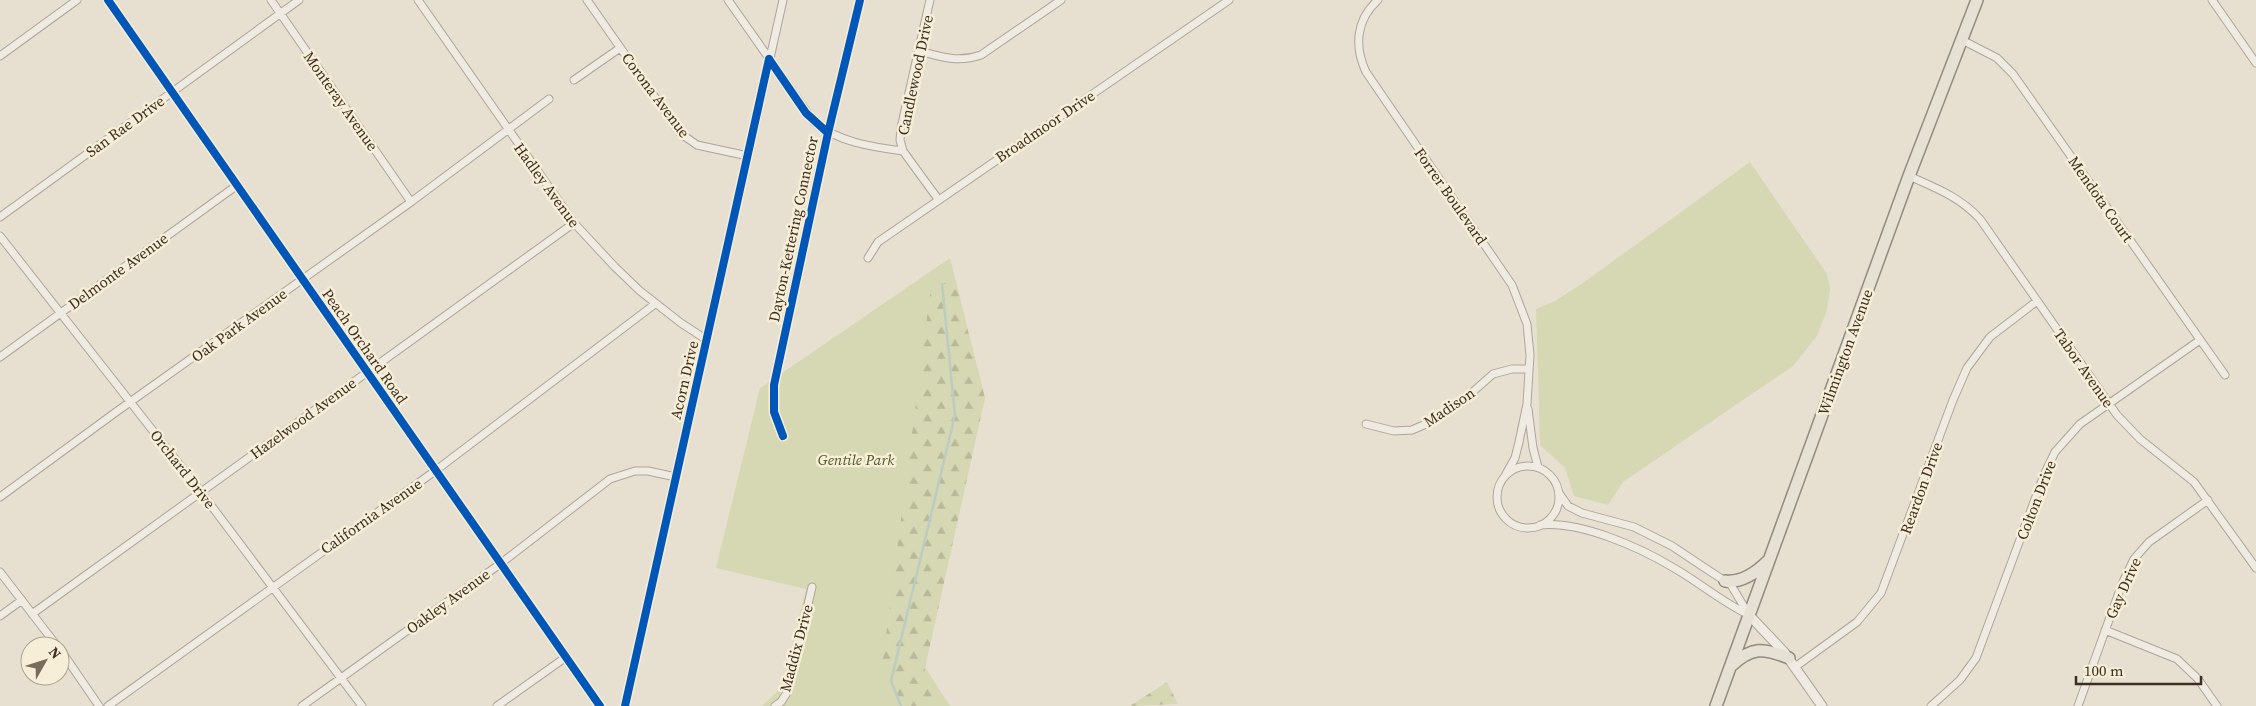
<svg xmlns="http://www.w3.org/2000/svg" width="2256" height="706" viewBox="0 0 2256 706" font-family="'Source Serif 4',serif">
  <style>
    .green { fill: #d6d7b3 }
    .forest { fill: url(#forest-firs) }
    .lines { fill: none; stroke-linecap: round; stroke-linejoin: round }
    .stream { stroke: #bcccc2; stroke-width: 2.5 }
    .minor-casing { stroke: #ada599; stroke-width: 9 }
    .tertiary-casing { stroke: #ada599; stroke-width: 11 }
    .primary-casing { stroke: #928b80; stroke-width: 14 }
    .minor { stroke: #efebe3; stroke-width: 7 }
    .tertiary { stroke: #efebe3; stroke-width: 9 }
    .primary { stroke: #e6e1d4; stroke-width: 11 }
    .cycleway-casing { stroke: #f7eed8; stroke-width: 11 }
    .cycleway { stroke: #0057b8; stroke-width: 8 }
    .labels { text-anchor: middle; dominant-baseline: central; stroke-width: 5; stroke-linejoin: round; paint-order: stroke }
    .street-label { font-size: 15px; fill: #3d2e20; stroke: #f7eed8 }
    .park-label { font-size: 15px; font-style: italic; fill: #4d5a26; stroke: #f7eed8 }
  </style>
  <defs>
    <pattern id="forest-firs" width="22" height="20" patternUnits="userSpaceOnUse" patternTransform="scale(1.25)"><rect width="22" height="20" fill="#d6d7b3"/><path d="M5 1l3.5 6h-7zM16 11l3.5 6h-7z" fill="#b9b99a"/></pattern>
  </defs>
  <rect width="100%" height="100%" fill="#e7e0d1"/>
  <!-- green -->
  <path class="green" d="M 1750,162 L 1827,274 L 1830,289 L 1827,310 L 1817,336 L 1793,366 L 1623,482 L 1608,505 L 1574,496 L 1565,468 L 1540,445 L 1536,309 L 1555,301 L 1583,283 Z
    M 950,258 L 985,398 L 919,658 L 950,706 L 762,706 L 782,687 L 806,589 L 716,568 L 760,388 Z"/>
  <!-- forest -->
  <path class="forest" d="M 954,276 L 985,398 L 924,673 L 938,706 L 897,706 L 883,659 L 930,294 Z
    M 1167,682 L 1178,704 L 1130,706 Z"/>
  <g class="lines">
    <!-- stream -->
    <path class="stream" d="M 901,706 L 891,681 L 955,415 L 942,284"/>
    <defs>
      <path id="minor" d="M 108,0 L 600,706
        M 271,0 L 411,202
        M 418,0 L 574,223 L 615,267 L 640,291 L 681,323 L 707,340
        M 587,0 L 680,133 L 697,145 L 748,156
        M 728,0 L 814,122 C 838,142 872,147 903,151 L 938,199
        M 1378,0 C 1356,20 1354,46 1366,72 L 1512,285 L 1527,324 L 1530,355 L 1527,404 L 1519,442 L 1515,458 L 1506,474
        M 2212,0 L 2256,63
        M 1962,40 L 1997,58 L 2013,74 L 2225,375
        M 919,51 C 941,57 958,63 981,55 L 1061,0
        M 0,56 L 77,0
        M 574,80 L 620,48
        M 903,151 L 900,140 L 901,128 L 930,0
        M 1909,176 C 1936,188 1960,197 1980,219 L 2117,415 L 2140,439 L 2194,482 L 2256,568
        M 0,217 L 299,0
        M 0,236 L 201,492 L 362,706
        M 868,258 L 878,242 L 1229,0
        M 0,357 L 236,186
        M 1528,409 L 1533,448 L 1538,467
        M 1366,424 L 1394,431 L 1412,430 L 1426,424 L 1459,404 L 1493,374 L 1512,369 L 1528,369
        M1497 497a31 31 0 1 1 62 0a31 31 0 1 1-62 0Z
        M 1559,493 L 1568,506 L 1582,513 L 1634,527 L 1672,546 L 1702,566 L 1731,585 L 1749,615
        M 0,497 L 116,412 L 411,202 L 549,99
        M 1540,525 C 1581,521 1639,547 1674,568 C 1700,583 1722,602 1749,615
        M 0,572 L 57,646
        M 32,614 L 574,223
        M 0,616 L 22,600
        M 2105,630 L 2177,659 L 2198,679 L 2217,706
        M 60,649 L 99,706
        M 1795,667 L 1857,622 L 1881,593 L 1953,400 L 1967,368 L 1990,337 L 2037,301
        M 108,706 L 435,471 L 655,304
        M 302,706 L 500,564 L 610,479 L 635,471 L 648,471 L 676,477
        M 497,706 L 566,657
        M 625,706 L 783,0
        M 775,706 L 781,702 L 788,691 L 812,587
        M 1931,706 L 1960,680 L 1976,658 L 2044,475 L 2055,452 L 2080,424 L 2200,340
        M 2078,706 L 2122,584 L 2134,559 L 2149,542 L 2208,500"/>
      <path id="tertiary" d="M 1749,615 L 1784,652 L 1822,706"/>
      <path id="primary" d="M 1725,581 C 1742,583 1756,573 1768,561
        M 1731,666 C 1752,646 1764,648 1789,658
        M 1716,706 L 1909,176 L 1977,0"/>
    </defs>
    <!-- minor casing -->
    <use href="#minor" class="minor-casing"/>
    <!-- tertiary casing -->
    <use href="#tertiary" class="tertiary-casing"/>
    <!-- primary casing -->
    <use href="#primary" class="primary-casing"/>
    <!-- minor -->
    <use href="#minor" class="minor"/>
    <!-- tertiary -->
    <use href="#tertiary" class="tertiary"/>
    <!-- primary -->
    <use href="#primary" class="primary"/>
    <defs>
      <path id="cycleway" d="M 108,0 L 600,706
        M 769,59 L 806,113 L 828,133
        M 783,436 L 774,412 L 774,385 L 828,133 L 860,0
        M 625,706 L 769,59"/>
    </defs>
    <!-- cycleway casing -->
    <use href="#cycleway" class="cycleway-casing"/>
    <!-- cycleway -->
    <use href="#cycleway" class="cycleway"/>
  </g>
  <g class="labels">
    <!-- street labels -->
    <g class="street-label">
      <text transform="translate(915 75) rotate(-78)">Candlewood Drive</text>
      <text transform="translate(656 95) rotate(53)">Corona Avenue</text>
      <text transform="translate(341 101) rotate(55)">Monteray Avenue</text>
      <text transform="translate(125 126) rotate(-36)">San Rae Drive</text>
      <text transform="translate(1045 126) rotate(-34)">Broadmoor Drive</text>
      <text transform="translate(547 185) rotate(54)">Hadley Avenue</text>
      <text transform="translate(1451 196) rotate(55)">Forrer Boulevard</text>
      <text transform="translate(2101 199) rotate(55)">Mendota Court</text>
      <text transform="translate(793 229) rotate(-78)">Dayton-Kettering Connector</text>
      <text transform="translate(118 271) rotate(-36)">Delmonte Avenue</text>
      <text transform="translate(239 325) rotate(-36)">Oak Park Avenue</text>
      <text transform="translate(365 346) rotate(55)">Peach Orchard Road</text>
      <text transform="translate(1845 352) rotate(-70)">Wilmington Avenue</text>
      <text transform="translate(2084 368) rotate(55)">Tabor Avenue</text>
      <text transform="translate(684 380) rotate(-77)">Acorn Drive</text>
      <text transform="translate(1449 407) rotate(-34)">Madison</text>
      <text transform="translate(303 418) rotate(-36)">Hazelwood Avenue</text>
      <text transform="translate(183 469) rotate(52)">Orchard Drive</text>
      <text transform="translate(1921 488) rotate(-70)">Reardon Drive</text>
      <text transform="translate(2036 500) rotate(-69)">Colton Drive</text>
      <text transform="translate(371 516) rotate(-35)">California Avenue</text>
      <text transform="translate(2123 588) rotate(-66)">Gay Drive</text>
      <text transform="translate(448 601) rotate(-36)">Oakley Avenue</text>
      <text transform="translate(796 648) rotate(-75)">Maddix Drive</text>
    </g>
    <!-- park labels -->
    <g class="park-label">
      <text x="856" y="459">Gentile Park</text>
    </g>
  </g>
  <!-- north arrow -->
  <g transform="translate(45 661) rotate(51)"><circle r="24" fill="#f7eed8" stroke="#ada18e"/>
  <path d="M0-4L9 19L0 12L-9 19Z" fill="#786c5e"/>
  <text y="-8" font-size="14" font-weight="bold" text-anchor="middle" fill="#3d2e20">N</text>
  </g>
  <!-- scale -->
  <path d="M2076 676v8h125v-8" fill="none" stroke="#3d2e20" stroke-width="2.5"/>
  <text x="2084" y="676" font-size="15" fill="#3d2e20" stroke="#f7eed8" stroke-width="4" paint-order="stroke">100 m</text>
</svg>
